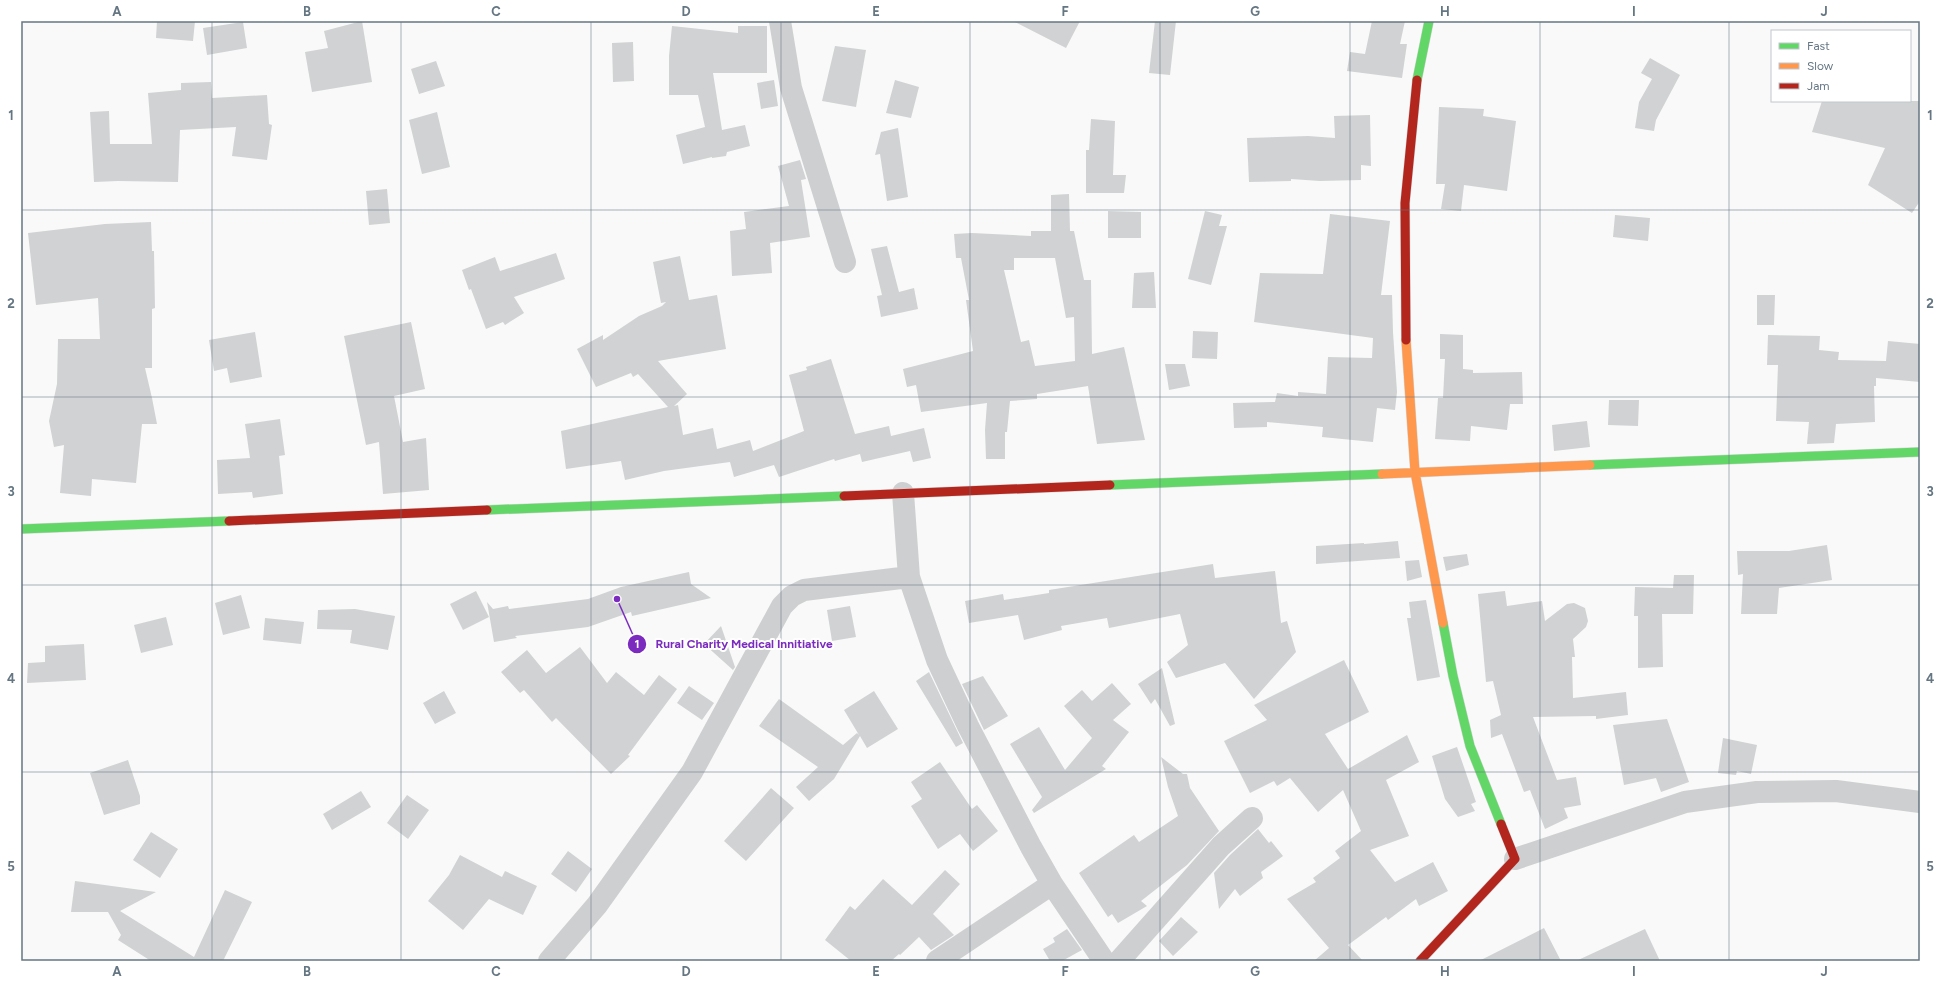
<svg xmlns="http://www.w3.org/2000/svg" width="1941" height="982" viewBox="0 0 1941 982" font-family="Figtree,sans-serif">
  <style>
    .building { fill: #d0d2d3; fill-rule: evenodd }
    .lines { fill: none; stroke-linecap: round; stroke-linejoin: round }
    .fast-casing { stroke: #d5d6d7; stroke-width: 10 }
    .slow-casing { stroke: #d5d6d7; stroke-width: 10 }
    .jam-casing { stroke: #d5d6d7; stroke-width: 10 }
    .street { stroke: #cecfd0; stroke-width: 22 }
    .fast { stroke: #63d668; stroke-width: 9 }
    .slow { stroke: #ff974d; stroke-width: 9 }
    .jam { stroke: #b3261e; stroke-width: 9 }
    .grid { fill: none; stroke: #657683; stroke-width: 1; stroke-opacity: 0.55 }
    .leader { fill: none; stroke: #7b2cbf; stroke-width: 1.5 }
    .callout-dot { fill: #7b2cbf; stroke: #fff; stroke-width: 1.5 }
    .mark-label { font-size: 12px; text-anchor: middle; font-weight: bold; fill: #fff }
    .callout-label { font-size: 12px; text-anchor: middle; font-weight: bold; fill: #7b2cbf; stroke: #fff; stroke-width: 4; stroke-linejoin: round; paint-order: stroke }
    .neatline { fill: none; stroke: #657683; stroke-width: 1.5 }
    .grid-label { font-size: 13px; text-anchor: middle; font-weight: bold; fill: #657683 }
  </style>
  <rect width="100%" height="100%" fill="#f9f9f9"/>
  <!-- building -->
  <path class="building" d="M 157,21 L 195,21 L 193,41 L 156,38 Z
    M 362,21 L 372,82 L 312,92 L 305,52 L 328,48 L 324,31 Z
    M 1013,21 L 1080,21 L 1066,48 Z
    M 1155,21 L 1176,21 L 1170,75 L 1149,73 Z
    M 1372,21 L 1405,21 L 1400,44 L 1407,44 L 1402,78 L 1347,71 L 1350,52 L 1365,54 Z
    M 243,22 L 247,48 L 207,55 L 203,28 Z
    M 672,26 L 738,33 L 738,26 L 767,26 L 767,73 L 713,73 L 722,130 L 745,125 L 750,146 L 727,152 L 726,156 L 712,158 L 712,157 L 683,164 L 676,135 L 705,127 L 698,95 L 669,95 L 669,56 Z
    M 633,42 L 634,81 L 613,82 L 612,43 Z
    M 835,46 L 866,50 L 856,107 L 822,101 Z
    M 1650,58 L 1680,75 L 1656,120 L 1654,131 L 1635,128 L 1639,102 L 1652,79 L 1641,73 Z
    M 436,61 L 445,86 L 419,94 L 411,69 Z
    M 774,80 L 778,106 L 761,109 L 757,83 Z
    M 895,80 L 919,87 L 911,118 L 886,113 Z
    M 211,82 L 212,98 L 267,95 L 269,124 L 272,125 L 267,160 L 232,156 L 236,127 L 180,130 L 178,182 L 118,181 L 94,182 L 90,112 L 109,111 L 110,144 L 152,144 L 148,93 L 181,90 L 181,83 Z
    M 1822,101 L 1920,101 L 1920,201 L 1912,213 L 1868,185 L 1885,148 L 1812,132 Z
    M 1439,107 L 1484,109 L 1483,116 L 1516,121 L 1507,191 L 1464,185 L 1461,211 L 1441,209 L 1445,184 L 1436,184 Z
    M 437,112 L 450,167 L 422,174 L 409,120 Z
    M 1370,115 L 1371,166 L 1361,165 L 1361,180 L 1320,181 L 1291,179 L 1291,181 L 1249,182 L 1247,138 L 1308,136 L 1335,138 L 1334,116 Z
    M 1091,119 L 1115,121 L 1113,175 L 1126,175 L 1124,193 L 1086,193 L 1086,150 L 1089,150 Z
    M 898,128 L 908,197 L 887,201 L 880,154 L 875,155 L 881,132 Z
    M 800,160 L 806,179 L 801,180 L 810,237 L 770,243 L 772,273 L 732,276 L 730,231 L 746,229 L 744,212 L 789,206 L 778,166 Z
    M 387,189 L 390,223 L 369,225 L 366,191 Z
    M 1069,194 L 1070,231 L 1074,231 L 1084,280 L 1091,280 L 1092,354 L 1124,347 L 1145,440 L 1097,444 L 1088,386 L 1037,394 L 1037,399 L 1010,401 L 1007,432 L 1005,432 L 1005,459 L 986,459 L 985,430 L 987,403 L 921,412 L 916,385 L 907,387 L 903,369 L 973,351 L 966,300 L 969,300 L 961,258 L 956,258 L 954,234 L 972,233 L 1031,236 L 1031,231 L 1051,231 L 1051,195 ZM 1014,258 L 1055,258 L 1066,318 L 1074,317 L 1075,361 L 1035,366 L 1029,340 L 1021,342 L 1004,270 L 1014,270 Z
    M 1108,211 L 1141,212 L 1141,238 L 1108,238 Z
    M 1205,211 L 1222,215 L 1219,226 L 1227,226 L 1211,285 L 1188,279 Z
    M 1330,214 L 1390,221 L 1381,295 L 1392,295 L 1393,332 L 1397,392 L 1395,410 L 1377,408 L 1373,442 L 1322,437 L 1323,427 L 1267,422 L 1267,427 L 1234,428 L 1233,403 L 1275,402 L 1277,393 L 1298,396 L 1298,392 L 1326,394 L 1328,357 L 1372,358 L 1373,338 L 1254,322 L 1260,273 L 1323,274 Z
    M 1615,215 L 1650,218 L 1648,241 L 1613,237 Z
    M 151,222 L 152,251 L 154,251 L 155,308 L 152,309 L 152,368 L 145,368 L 152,398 L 157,424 L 142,424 L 136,483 L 92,479 L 91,496 L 60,493 L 64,445 L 54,447 L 49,421 L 57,384 L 58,339 L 100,339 L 98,298 L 36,305 L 28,233 L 105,224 Z
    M 887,246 L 899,292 L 914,288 L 918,309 L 881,317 L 877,296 L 882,295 L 871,249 Z
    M 556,253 L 565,279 L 514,297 L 524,313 L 505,325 L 503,322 L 486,329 L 471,289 L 469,290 L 462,270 L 495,257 L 500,271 Z
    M 680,256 L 689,300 L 717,295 L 726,349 L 658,361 L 687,394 L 674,406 L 678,405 L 683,435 L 713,428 L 717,449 L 750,440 L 753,451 L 804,431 L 789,375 L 807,370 L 806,367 L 831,359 L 855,434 L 889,426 L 891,436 L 924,428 L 931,458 L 913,462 L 910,451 L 862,462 L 860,454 L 835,461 L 834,459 L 779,477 L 774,465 L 734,477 L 730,462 L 664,471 L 625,480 L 621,461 L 566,469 L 561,431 L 668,407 L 638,374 L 633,377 L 631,373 L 596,387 L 577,349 L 603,335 L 603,340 L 639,316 L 662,306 L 666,302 L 661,303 L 653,262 Z
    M 1154,272 L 1156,308 L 1132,308 L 1134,273 Z
    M 1757,295 L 1775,295 L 1774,325 L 1757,325 Z
    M 411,322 L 425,389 L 394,396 L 403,442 L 426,438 L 429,490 L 383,494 L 379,442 L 366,445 L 344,336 Z
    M 1193,331 L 1218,332 L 1217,359 L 1192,358 Z
    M 255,332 L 262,377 L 230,383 L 227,368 L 214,371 L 209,340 Z
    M 1440,334 L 1463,335 L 1463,369 L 1473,370 L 1473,373 L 1522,372 L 1523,404 L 1510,404 L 1507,430 L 1471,426 L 1470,441 L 1435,439 L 1438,398 L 1443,398 L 1445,359 L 1440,359 Z
    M 1768,335 L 1820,336 L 1819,350 L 1839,352 L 1838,360 L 1886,361 L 1888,341 L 1920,344 L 1920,382 L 1876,378 L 1876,386 L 1874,386 L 1875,422 L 1836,424 L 1834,443 L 1807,444 L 1809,422 L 1776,421 L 1778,365 L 1767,365 Z
    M 1165,364 L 1185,364 L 1190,386 L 1169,390 Z
    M 1609,400 L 1639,400 L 1638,426 L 1608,425 Z
    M 280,419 L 285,455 L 279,456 L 283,494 L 253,498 L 252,492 L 218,494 L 217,460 L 250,458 L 245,424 Z
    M 1587,421 L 1590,447 L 1554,451 L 1552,425 Z
    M 1398,541 L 1400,558 L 1316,564 L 1316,546 L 1364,543 L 1364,544 Z
    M 1827,545 L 1832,580 L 1779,588 L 1777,614 L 1741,614 L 1743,574 L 1738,575 L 1737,551 L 1789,551 Z
    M 1467,554 L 1469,565 L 1446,571 L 1443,557 Z
    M 1419,560 L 1422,577 L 1407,581 L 1405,561 Z
    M 1213,564 L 1215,578 L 1275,571 L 1281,623 L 1287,621 L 1296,652 L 1254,699 L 1225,663 L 1176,678 L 1167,662 L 1188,645 L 1180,614 L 1109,628 L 1107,618 L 1061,626 L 1062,630 L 1024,640 L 1018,615 L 969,623 L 965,601 L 1003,594 L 1004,600 L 1049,593 L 1049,590 Z
    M 689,572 L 691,584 L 711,598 L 632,616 L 631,612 L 588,627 L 515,636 L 517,638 L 494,642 L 487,602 L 493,609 L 508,606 L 509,609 L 588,599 L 621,587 Z
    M 1674,575 L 1694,575 L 1693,614 L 1662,614 L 1663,667 L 1638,668 L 1638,616 L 1634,616 L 1635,587 L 1673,588 Z
    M 476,591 L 489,617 L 463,630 L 450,604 Z
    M 1505,591 L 1507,606 L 1542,601 L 1545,621 L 1567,604 L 1574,603 L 1585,608 L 1588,621 L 1586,627 L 1573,639 L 1575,657 L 1572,657 L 1573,698 L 1626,692 L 1628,715 L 1596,719 L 1596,716 L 1533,717 L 1557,780 L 1576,777 L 1581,805 L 1564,808 L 1568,818 L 1545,829 L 1530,790 L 1524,792 L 1502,734 L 1491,738 L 1490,720 L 1501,715 L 1493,681 L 1486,682 L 1478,594 Z
    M 241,595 L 250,628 L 223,635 L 215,603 Z
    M 1426,600 L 1440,677 L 1417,681 L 1407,618 L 1411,618 L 1409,602 Z
    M 850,606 L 856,637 L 832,641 L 827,610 Z
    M 355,609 L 395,616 L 388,650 L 350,643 L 352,630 L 317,629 L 318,610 Z
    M 166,617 L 173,645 L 141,653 L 134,625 Z
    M 265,618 L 304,622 L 301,644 L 263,640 Z
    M 721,626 L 735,667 L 733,670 L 704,644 Z
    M 84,644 L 86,680 L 27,683 L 28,663 L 45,662 L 45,646 Z
    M 580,647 L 607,683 L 616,672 L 644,695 L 659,675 L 677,689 L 628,755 L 630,756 L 611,774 L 556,718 L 552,722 L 524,690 L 520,693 L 501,672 L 527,650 L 546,673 Z
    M 1344,660 L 1369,712 L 1325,734 L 1348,769 L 1407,735 L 1419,762 L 1386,780 L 1409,836 L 1370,850 L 1395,882 L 1433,862 L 1448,891 L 1419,906 L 1416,899 L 1388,920 L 1386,917 L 1348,945 L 1363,961 L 1314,961 L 1329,948 L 1287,899 L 1316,882 L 1313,878 L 1340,858 L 1335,851 L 1361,831 L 1343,790 L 1318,812 L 1290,778 L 1277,786 L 1274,781 L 1250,793 L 1224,741 L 1267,720 L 1254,705 Z
    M 1162,668 L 1175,724 L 1170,726 L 1155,699 L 1151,704 L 1138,684 Z
    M 929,672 L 963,743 L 956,747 L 916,681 Z
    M 983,676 L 1008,716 L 984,730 L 962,684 Z
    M 1112,683 L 1131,704 L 1113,720 L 1129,732 L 1102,766 L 1106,769 L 1034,813 L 1032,810 L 1042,797 L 1010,744 L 1039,727 L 1065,770 L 1092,738 L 1064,706 L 1082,690 L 1092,701 Z
    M 689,686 L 714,703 L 702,720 L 677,703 Z
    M 444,691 L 456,713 L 435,724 L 423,703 Z
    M 874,691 L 898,729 L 867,748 L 860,736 L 834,779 L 809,801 L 796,787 L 818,767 L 759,726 L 779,699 L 843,745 L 857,733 L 859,735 L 844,710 Z
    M 1667,719 L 1689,782 L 1661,792 L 1656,778 L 1624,785 L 1613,725 Z
    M 1723,738 L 1757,745 L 1751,774 L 1737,771 L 1736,775 L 1718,773 Z
    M 1457,747 L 1476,802 L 1471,804 L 1475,811 L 1458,817 L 1445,799 L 1432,756 Z
    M 1161,757 L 1183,774 L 1187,774 L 1190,788 L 1219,831 L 1187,865 L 1141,901 L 1147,906 L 1118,923 L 1112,914 L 1108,917 L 1079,873 L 1134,835 L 1139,842 L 1178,816 L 1168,787 Z
    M 128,760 L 140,796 L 140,804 L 104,815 L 90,773 Z
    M 940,762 L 972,809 L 977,805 L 998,831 L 973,851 L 960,834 L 938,849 L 911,806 L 922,799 L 911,782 Z
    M 771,788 L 794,808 L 746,861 L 724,841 Z
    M 361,791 L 371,807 L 332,830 L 323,814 Z
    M 407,795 L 429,810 L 408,839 L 387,823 Z
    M 1258,829 L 1269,843 L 1271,841 L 1283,856 L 1261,872 L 1263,878 L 1240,896 L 1235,889 L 1219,909 L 1214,873 L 1230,855 Z
    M 151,832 L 178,849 L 160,878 L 133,860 Z
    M 568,851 L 592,869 L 576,892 L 551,874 Z
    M 460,855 L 502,877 L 505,871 L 537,886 L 523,915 L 489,899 L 463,930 L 428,901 L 449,875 Z
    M 945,870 L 960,884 L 933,914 L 954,935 L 931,950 L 919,937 L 900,955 L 899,954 L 891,961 L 851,961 L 825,940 L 850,906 L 855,910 L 883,879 L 912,905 Z
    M 75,881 L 156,892 L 120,911 L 194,957 L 225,890 L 252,902 L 223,961 L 151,961 L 118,940 L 121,935 L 108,912 L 71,912 Z
    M 1181,917 L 1198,932 L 1173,956 L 1159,941 Z
    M 1544,928 L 1561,961 L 1479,961 Z
    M 1067,929 L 1082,950 L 1062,961 L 1050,961 L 1043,949 L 1055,942 L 1053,938 Z
    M 1645,929 L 1660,961 L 1576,961 Z"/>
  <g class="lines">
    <defs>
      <path id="fast" d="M 1417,80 L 1429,21
        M 1590,465 L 1920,452
        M 1110,485 L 1382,474
        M 487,510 L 844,496
        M 21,529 L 229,521
        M 1443,623 L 1453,676 L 1470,746 L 1501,824"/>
      <path id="slow" d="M 1406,340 L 1415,472 L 1443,623
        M 1382,474 L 1590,465"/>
      <path id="jam" d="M 1406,340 L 1405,203 L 1417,80
        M 844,496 L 1110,485
        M 229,521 L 487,510
        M 1420,961 L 1515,859 L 1501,824"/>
    </defs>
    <!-- fast casing -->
    <use href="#fast" class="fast-casing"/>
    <!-- slow casing -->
    <use href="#slow" class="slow-casing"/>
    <!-- jam casing -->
    <use href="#jam" class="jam-casing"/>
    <!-- street -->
    <path class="street" d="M 780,21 L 791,88 L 845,262
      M 903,493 L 909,577 L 937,660 L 968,726 L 1031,847 L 1052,884 L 1104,961
      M 1515,859 L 1685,802 L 1757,792 L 1836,791 L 1920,802
      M 549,961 L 597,905 L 692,772 L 782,606 L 792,596 L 804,590 L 909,577
      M 937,961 L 1052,884
      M 1119,961 L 1221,846 L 1252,818"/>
    <!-- fast -->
    <use href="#fast" class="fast"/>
    <!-- slow -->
    <use href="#slow" class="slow"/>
    <!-- jam -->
    <use href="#jam" class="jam"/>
  </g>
  <!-- grid -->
  <path class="grid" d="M 212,21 L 212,961M 401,21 L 401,961M 591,21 L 591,961M 781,21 L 781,961M 970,21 L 970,961M 1160,21 L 1160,961M 1350,21 L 1350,961M 1540,21 L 1540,961M 1729,21 L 1729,961M 21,210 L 1920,210M 21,397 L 1920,397M 21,585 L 1920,585M 21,772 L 1920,772"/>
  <!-- callouts -->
  <path class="leader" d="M617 599L637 644"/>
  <g class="callout-dot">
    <circle cx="617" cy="599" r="4"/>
    <circle cx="637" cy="644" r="10"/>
  </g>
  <g class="mark-label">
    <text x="637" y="648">1</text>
  </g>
  <g class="callout-label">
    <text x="744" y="648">Rural Charity Medical Innitiative</text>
  </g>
  <!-- border -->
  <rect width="1941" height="982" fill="none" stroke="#ffffff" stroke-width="44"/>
  <!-- legend -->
  <rect x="1771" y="30" width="140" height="72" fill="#ffffff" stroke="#c1c8cd"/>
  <rect x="1779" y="43" width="20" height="6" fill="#63d668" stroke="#c1c8cd"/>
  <text x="1807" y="50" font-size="12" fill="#657683">Fast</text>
  <rect x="1779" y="63" width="20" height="6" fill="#ff974d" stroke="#c1c8cd"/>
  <text x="1807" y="70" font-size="12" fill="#657683">Slow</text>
  <rect x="1779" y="83" width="20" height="6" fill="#b3261e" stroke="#c1c8cd"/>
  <text x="1807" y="90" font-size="12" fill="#657683">Jam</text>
  <rect x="22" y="22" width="1897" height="938" class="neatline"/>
  <g class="grid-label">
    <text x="117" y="16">A</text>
    <text x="307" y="16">B</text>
    <text x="496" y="16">C</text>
    <text x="686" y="16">D</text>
    <text x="876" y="16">E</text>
    <text x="1065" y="16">F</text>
    <text x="1255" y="16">G</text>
    <text x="1445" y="16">H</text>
    <text x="1634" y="16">I</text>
    <text x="1824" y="16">J</text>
    <text x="11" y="120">1</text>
    <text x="1930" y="120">1</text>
    <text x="11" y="308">2</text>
    <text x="1930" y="308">2</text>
    <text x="11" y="496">3</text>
    <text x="1930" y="496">3</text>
    <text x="11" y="683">4</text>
    <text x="1930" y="683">4</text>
    <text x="11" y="871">5</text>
    <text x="1930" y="871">5</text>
    <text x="117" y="976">A</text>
    <text x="307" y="976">B</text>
    <text x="496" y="976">C</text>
    <text x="686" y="976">D</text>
    <text x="876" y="976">E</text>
    <text x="1065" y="976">F</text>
    <text x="1255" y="976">G</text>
    <text x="1445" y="976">H</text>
    <text x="1634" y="976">I</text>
    <text x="1824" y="976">J</text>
  </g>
</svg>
